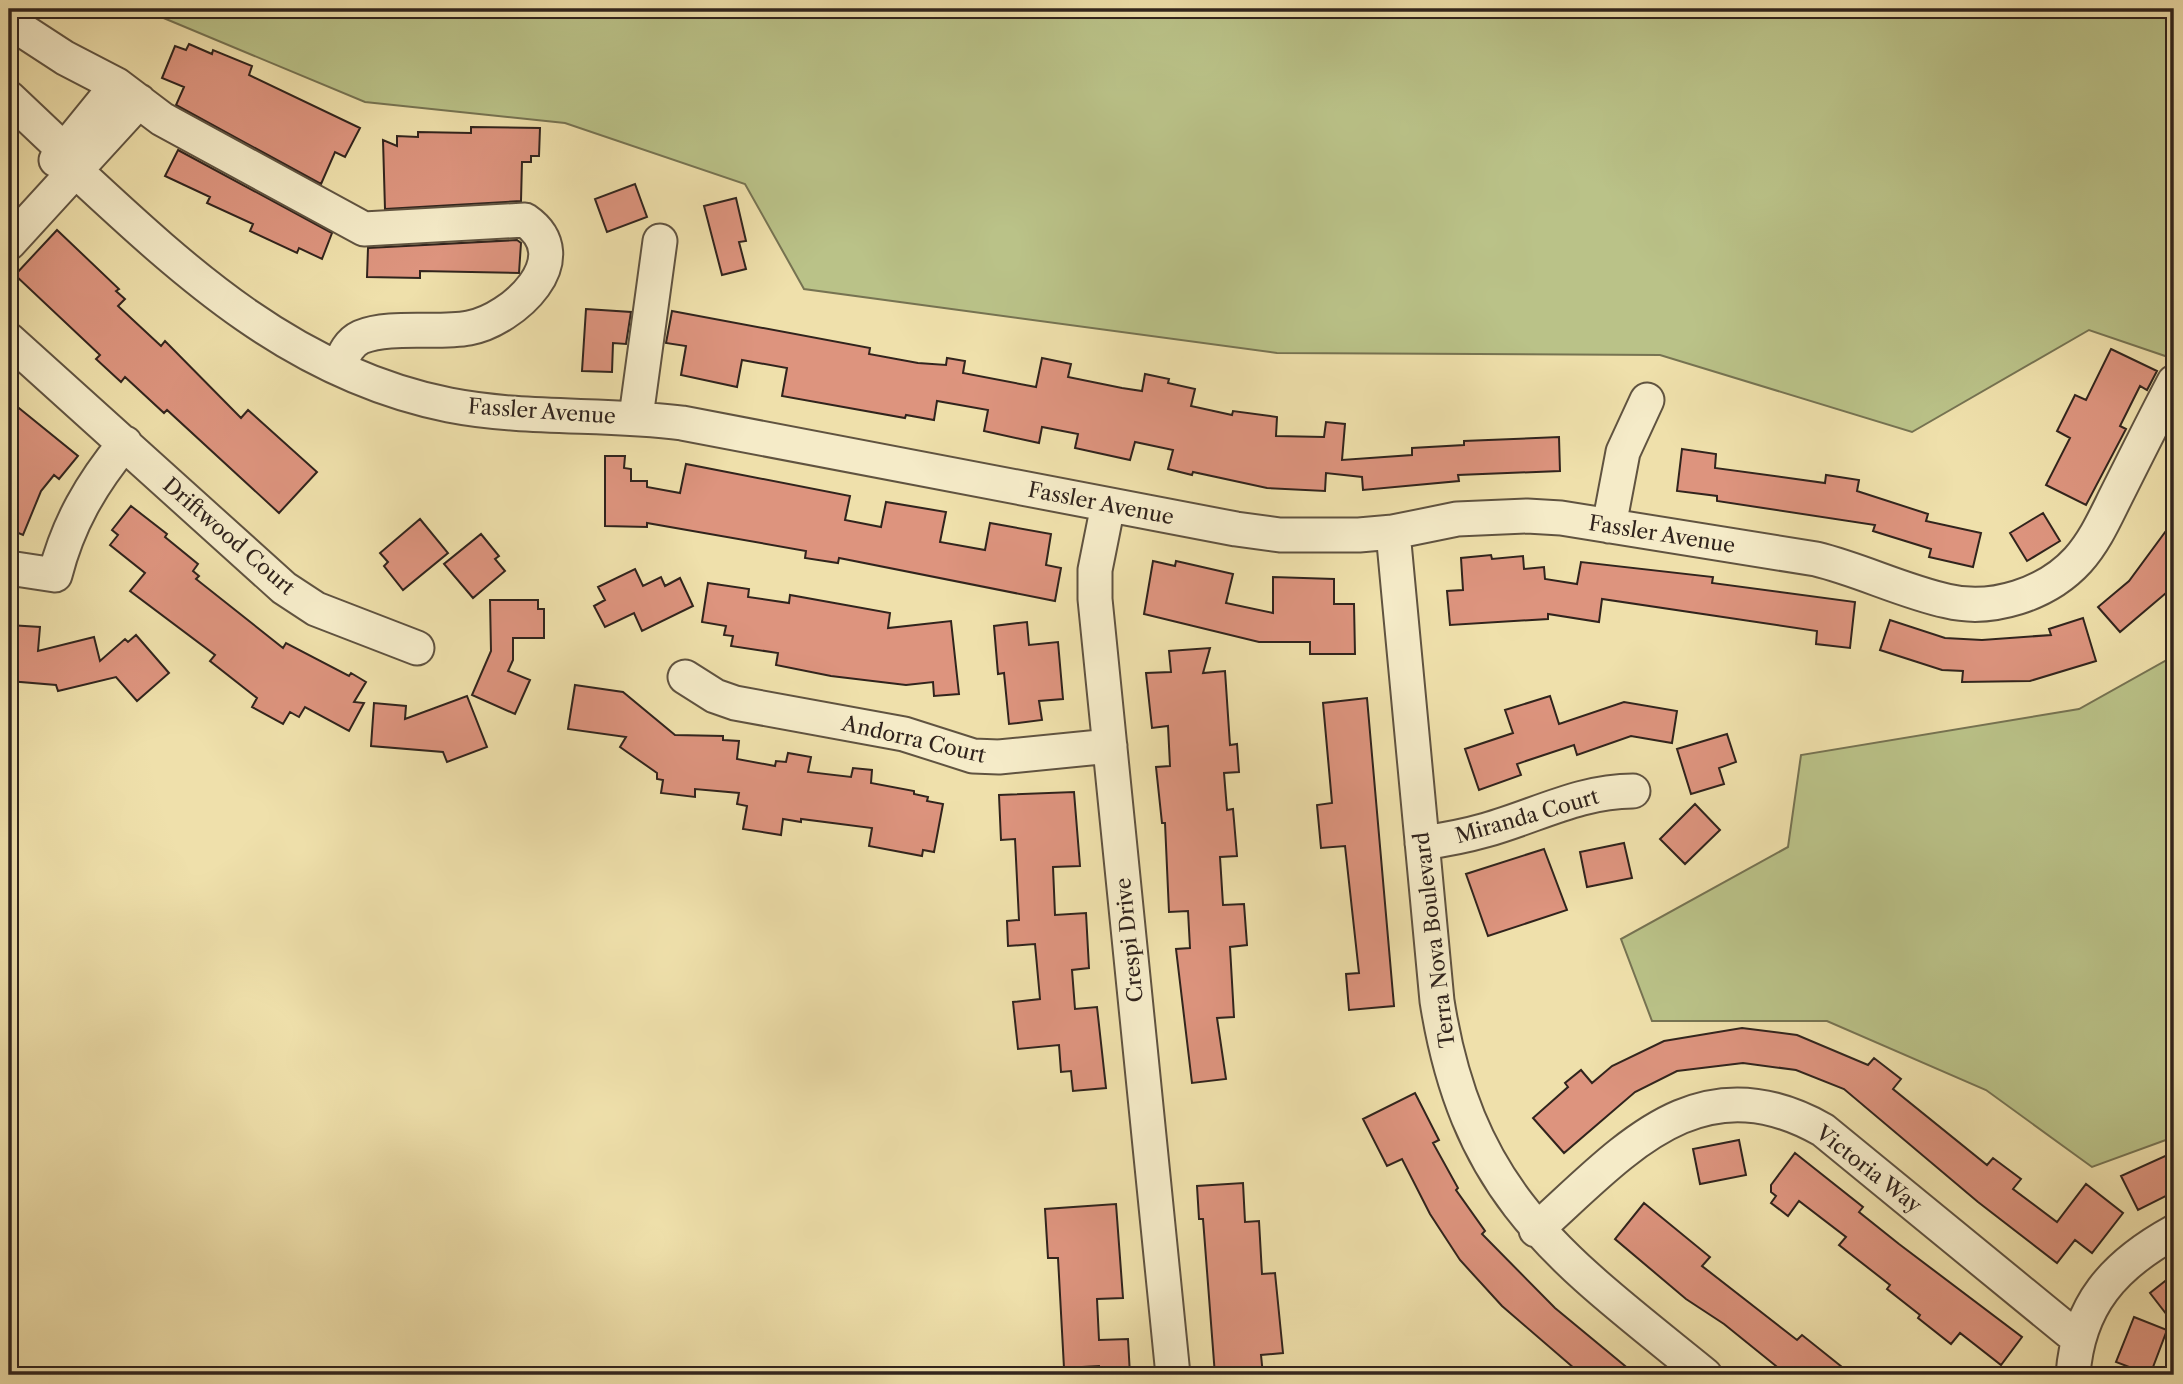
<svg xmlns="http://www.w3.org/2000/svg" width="2183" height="1384" viewBox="0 0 2183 1384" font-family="'Libre Caslon Text',serif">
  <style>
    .green { fill: #bac288; stroke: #767352; stroke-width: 2 }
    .building { fill: #dd947e; stroke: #31241d; stroke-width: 2 }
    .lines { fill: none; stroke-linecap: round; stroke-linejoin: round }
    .minor-casing { stroke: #605340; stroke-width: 37 }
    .minor { stroke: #f5ebc8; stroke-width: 33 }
    .labels { text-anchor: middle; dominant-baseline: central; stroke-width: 5; stroke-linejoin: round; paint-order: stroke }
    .street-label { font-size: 21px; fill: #31241d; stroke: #f5ebc8 }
  </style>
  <rect width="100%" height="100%" fill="#efe0ab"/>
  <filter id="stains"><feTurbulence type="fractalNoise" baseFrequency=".00286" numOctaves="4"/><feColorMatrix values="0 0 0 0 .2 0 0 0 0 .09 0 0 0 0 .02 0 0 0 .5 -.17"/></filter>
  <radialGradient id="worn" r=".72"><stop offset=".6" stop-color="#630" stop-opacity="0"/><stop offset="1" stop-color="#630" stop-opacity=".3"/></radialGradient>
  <!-- green -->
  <path class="green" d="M 142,9 L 2174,9 L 2174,359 L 2089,330 L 1912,432 L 1660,355 L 1277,353 L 804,289 L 745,184 L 565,123 L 365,102 Z
    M 2174,656 L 2174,1137 L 2092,1167 L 1986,1090 L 1827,1021 L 1652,1021 L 1621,939 L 1788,847 L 1801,755 L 2079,709 Z"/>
  <!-- building -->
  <path class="building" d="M 189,44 L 212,54 L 213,50 L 252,66 L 249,75 L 360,128 L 345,157 L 335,152 L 321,184 L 176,105 L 184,87 L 162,78 L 175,46 L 186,50 Z
    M 471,127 L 540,128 L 539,156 L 531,156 L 531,162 L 522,162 L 521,201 L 385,209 L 383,140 L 397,146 L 397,136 L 418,137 L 418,132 L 471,133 Z
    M 178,150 L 332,233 L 322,259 L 299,248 L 297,253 L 250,231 L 253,224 L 207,203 L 210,197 L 165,176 Z
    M 635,184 L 647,217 L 607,232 L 595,199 Z
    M 736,198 L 746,241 L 739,242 L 746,269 L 722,275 L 704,206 Z
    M 57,230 L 119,289 L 116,291 L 125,299 L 118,306 L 161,346 L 165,341 L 241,418 L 248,410 L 317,472 L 279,513 L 167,410 L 164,413 L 125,377 L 121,382 L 96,359 L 100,355 L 15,275 Z
    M 517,240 L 521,243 L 519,273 L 420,271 L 420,278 L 367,277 L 368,248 Z
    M 586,309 L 631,312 L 626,344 L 613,343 L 612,372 L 582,371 Z
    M 672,311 L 870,348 L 869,354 L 918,363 L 946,365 L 947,358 L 965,361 L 963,373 L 1036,387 L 1042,358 L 1071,364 L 1068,377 L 1122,388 L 1142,391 L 1145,374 L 1169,379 L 1168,383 L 1195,389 L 1191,406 L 1232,415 L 1233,411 L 1277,417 L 1276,436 L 1324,437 L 1326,422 L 1345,424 L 1342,460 L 1412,455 L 1412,448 L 1464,445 L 1464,441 L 1559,437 L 1560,471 L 1458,475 L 1459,481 L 1363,490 L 1362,477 L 1326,473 L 1325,491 L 1267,488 L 1193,472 L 1192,475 L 1168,469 L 1173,450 L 1135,442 L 1130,460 L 1075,448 L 1078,434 L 1042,427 L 1039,443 L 984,431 L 988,410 L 937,401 L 934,420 L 906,415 L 905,418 L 782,396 L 787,368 L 742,360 L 737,387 L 681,375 L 686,346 L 666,343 Z
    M 2111,349 L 2157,371 L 2147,390 L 2140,386 L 2120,426 L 2126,429 L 2086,505 L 2046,485 L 2070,438 L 2057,431 L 2075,395 L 2086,400 Z
    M 9,400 L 78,456 L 59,479 L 54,475 L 41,491 L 23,535 L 9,529 Z
    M 1682,449 L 1716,454 L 1715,468 L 1825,483 L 1826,475 L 1859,480 L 1857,491 L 1928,514 L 1926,521 L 1981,533 L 1973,567 L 1929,557 L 1931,549 L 1873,531 L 1875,525 L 1717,501 L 1717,496 L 1677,491 Z
    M 605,456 L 625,456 L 624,468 L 631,469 L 631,481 L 647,481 L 647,487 L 680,493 L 686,464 L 850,496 L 845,520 L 881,527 L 886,502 L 946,512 L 940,542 L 985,550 L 990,523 L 1051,534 L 1046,565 L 1061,568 L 1055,601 L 839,558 L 838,563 L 805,558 L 806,551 L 647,523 L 647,527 L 605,526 Z
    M 131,506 L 167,534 L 165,537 L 198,564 L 193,571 L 199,576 L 196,579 L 283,648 L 286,643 L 349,676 L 351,673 L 366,682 L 354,702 L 364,703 L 349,731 L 305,707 L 299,717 L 290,712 L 283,724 L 252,707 L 257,698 L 210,661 L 215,655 L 130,591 L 145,573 L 110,545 L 118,535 L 112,530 Z
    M 2043,513 L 2060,541 L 2027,561 L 2010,533 Z
    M 420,519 L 448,553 L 403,590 L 384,566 L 388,562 L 380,553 Z
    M 2174,520 L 2174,599 L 2166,593 L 2120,632 L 2098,607 L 2129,581 Z
    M 481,534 L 499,556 L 495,559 L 505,571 L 473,598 L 444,564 Z
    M 1491,555 L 1492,559 L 1523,556 L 1524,569 L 1544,567 L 1545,579 L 1577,584 L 1581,562 L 1713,577 L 1712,583 L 1855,602 L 1850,648 L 1816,644 L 1817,631 L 1602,599 L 1599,622 L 1548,614 L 1548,619 L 1450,625 L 1447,591 L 1463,590 L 1461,558 Z
    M 1153,561 L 1175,566 L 1176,561 L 1233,574 L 1226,603 L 1273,613 L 1273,577 L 1334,579 L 1334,604 L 1354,604 L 1355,654 L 1310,654 L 1310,642 L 1259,642 L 1144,614 Z
    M 635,569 L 643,586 L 661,577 L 665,586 L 680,578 L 693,606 L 642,631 L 634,613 L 605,627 L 594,606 L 605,600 L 598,587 Z
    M 708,583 L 749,589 L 748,597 L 789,603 L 790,595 L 890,613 L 888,628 L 951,621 L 959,694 L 934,696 L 933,682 L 906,685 L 831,676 L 776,665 L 778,653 L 731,646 L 733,636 L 724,635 L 726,626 L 702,622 Z
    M 490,600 L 538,600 L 538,609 L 544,609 L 544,638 L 513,638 L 513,660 L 508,671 L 530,680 L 515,714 L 472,695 L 491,651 Z
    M 2083,618 L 2096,661 L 2030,681 L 1962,682 L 1963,671 L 1942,670 L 1880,650 L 1890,620 L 1945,638 L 1982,640 L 2051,635 L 2049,629 Z
    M 1027,622 L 1029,645 L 1058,642 L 1063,699 L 1039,701 L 1042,720 L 1009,724 L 1004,673 L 998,674 L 994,626 Z
    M 9,625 L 40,627 L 38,651 L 94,637 L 100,661 L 125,639 L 128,642 L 136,635 L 169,673 L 137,701 L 116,677 L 58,691 L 56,685 L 9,681 Z
    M 1210,648 L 1203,673 L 1225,671 L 1230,745 L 1237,744 L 1239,772 L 1224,773 L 1227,810 L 1233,809 L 1237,856 L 1220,857 L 1223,905 L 1244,904 L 1247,945 L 1230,947 L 1234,1017 L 1217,1018 L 1226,1079 L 1192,1083 L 1176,949 L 1190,948 L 1188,911 L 1169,912 L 1165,823 L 1162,823 L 1156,767 L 1170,766 L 1168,726 L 1152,728 L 1146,673 L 1171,672 L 1169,651 Z
    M 575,685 L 623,692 L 675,735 L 723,736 L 723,740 L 739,741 L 737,759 L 775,766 L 776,761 L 786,762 L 788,753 L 811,757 L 808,772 L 851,777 L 853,768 L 872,770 L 871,783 L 914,791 L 914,794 L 928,797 L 927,801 L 943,804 L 934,852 L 923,850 L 922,856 L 869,846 L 872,828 L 801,819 L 801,822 L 783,819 L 781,835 L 743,829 L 747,806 L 737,804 L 739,793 L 695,789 L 695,797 L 661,793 L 663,780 L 657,779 L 657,773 L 620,747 L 626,737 L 568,729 Z
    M 467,696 L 487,747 L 447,762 L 443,752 L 371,746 L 374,703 L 406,706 L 405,719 Z
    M 1550,696 L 1559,724 L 1624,702 L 1677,711 L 1672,743 L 1631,736 L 1577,755 L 1574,745 L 1517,764 L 1521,775 L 1479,790 L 1465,749 L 1513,733 L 1505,710 Z
    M 1367,698 L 1394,1006 L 1349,1010 L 1346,974 L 1359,973 L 1345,846 L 1321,848 L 1317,805 L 1332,803 L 1323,703 Z
    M 1727,734 L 1736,762 L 1719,768 L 1724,784 L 1691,794 L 1677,749 Z
    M 1074,792 L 1080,866 L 1053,867 L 1055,915 L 1086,913 L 1089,968 L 1072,970 L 1075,1009 L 1097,1007 L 1106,1088 L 1073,1091 L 1071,1071 L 1061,1072 L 1059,1045 L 1018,1049 L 1013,1002 L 1040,999 L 1035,944 L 1008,946 L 1007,921 L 1019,920 L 1015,839 L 1001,840 L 999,795 Z
    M 1695,804 L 1720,830 L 1685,864 L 1660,839 Z
    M 1624,843 L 1632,878 L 1587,887 L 1580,852 Z
    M 1544,849 L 1567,910 L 1488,936 L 1466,874 Z
    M 1742,1028 L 1797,1035 L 1868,1065 L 1874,1058 L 1901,1079 L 1893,1089 L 1987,1165 L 1993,1158 L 2021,1179 L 2013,1189 L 2057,1222 L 2086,1184 L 2123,1213 L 2092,1253 L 2075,1240 L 2057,1263 L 1978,1202 L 1844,1089 L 1796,1070 L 1743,1063 L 1677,1071 L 1635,1092 L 1564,1153 L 1533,1118 L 1568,1087 L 1565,1083 L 1581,1070 L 1592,1083 L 1612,1066 L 1664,1041 Z
    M 1415,1093 L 1439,1140 L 1433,1143 L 1458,1188 L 1456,1190 L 1485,1231 L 1482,1234 L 1555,1308 L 1636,1375 L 1582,1375 L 1502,1306 L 1460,1260 L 1430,1214 L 1402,1159 L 1387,1166 L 1363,1119 Z
    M 1739,1140 L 1746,1175 L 1700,1184 L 1693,1149 Z
    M 2174,1152 L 2174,1192 L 2138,1210 L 2121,1176 Z
    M 1795,1153 L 1863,1207 L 1859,1212 L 1899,1244 L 2022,1337 L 2001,1365 L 1960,1333 L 1951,1344 L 1918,1318 L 1920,1315 L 1887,1289 L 1890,1285 L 1839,1245 L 1846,1237 L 1799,1201 L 1788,1216 L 1771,1203 L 1776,1196 L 1771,1192 L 1771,1185 Z
    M 1243,1183 L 1245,1222 L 1259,1221 L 1262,1274 L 1275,1273 L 1283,1353 L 1261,1355 L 1263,1375 L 1215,1375 L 1203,1219 L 1199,1219 L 1197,1186 Z
    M 1644,1203 L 1710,1257 L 1702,1266 L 1797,1340 L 1802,1335 L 1852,1375 L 1787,1375 L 1724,1324 L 1686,1299 L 1615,1239 Z
    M 1116,1204 L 1123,1298 L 1097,1299 L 1099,1340 L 1128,1339 L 1130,1375 L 1100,1375 L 1099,1366 L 1064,1368 L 1058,1258 L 1048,1258 L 1045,1209 Z
    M 2174,1274 L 2174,1324 L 2150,1293 Z
    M 2134,1317 L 2167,1330 L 2150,1375 L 2116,1362 Z"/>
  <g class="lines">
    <defs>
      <path id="minor" d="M 9,10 L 22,30 L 65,58 L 117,85 L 162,119 L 364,229 L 525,220 C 580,258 513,320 469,328 C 437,334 390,325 361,337 C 348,343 344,355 339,367
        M 9,98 L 65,151 L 76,171 C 187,274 294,374 449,405 C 526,420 605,413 682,423 L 1236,529 L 1280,535 L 1359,535 L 1393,532 L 1457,519 L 1527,516 L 1561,518 L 1816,559 C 1861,570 1902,591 1947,601 C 1992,612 2047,594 2078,560 C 2095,541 2105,518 2116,496 C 2135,458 2154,420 2174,382
        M 56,160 L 117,85
        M 9,243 L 139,101
        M 9,340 L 284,588 L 316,609 L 417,648
        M 636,417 L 660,241
        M 1108,505 L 1095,570 L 1095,599 L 1173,1375
        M 1609,526 L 1623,452 L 1647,400
        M 1393,532 L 1437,1001 C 1468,1197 1561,1258 1705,1375
        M 9,568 L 55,575 C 68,524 91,484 125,443
        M 685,677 L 715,696 L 735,703 L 904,734 L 973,756 L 999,757 L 1110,746
        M 1422,843 C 1444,840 1465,836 1486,830 C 1536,816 1580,791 1633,791
        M 1536,1230 C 1623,1152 1698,1059 1823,1130 L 2077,1338
        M 2073,1375 C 2078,1305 2114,1265 2174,1232"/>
    </defs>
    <!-- minor casing -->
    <use href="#minor" class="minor-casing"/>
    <!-- minor -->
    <use href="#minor" class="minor"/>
  </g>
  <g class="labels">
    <!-- street labels -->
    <g class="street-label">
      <text transform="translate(542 411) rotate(4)">Fassler Avenue</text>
      <text transform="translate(1101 503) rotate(11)">Fassler Avenue</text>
      <text transform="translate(1662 534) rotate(9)">Fassler Avenue</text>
      <text transform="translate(229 536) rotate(41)">Driftwood Court</text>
      <text transform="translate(914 739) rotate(13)">Andorra Court</text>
      <text transform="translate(1527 816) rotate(-16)">Miranda Court</text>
      <text transform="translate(1129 940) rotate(-96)">Crespi Drive</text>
      <text transform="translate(1434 940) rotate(-97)">Terra Nova Boulevard</text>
      <text transform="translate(1869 1169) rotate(38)">Victoria Way</text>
    </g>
  </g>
  <!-- margin -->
  <rect width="2183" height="1384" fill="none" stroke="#efe0ab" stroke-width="35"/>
  <rect x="10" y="10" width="2162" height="1363" fill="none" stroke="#31241d" stroke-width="3.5"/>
  <rect x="18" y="18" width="2148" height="1349" fill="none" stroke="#31241d" stroke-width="2"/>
  <rect width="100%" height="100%" filter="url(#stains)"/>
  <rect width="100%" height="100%" fill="url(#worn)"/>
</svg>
